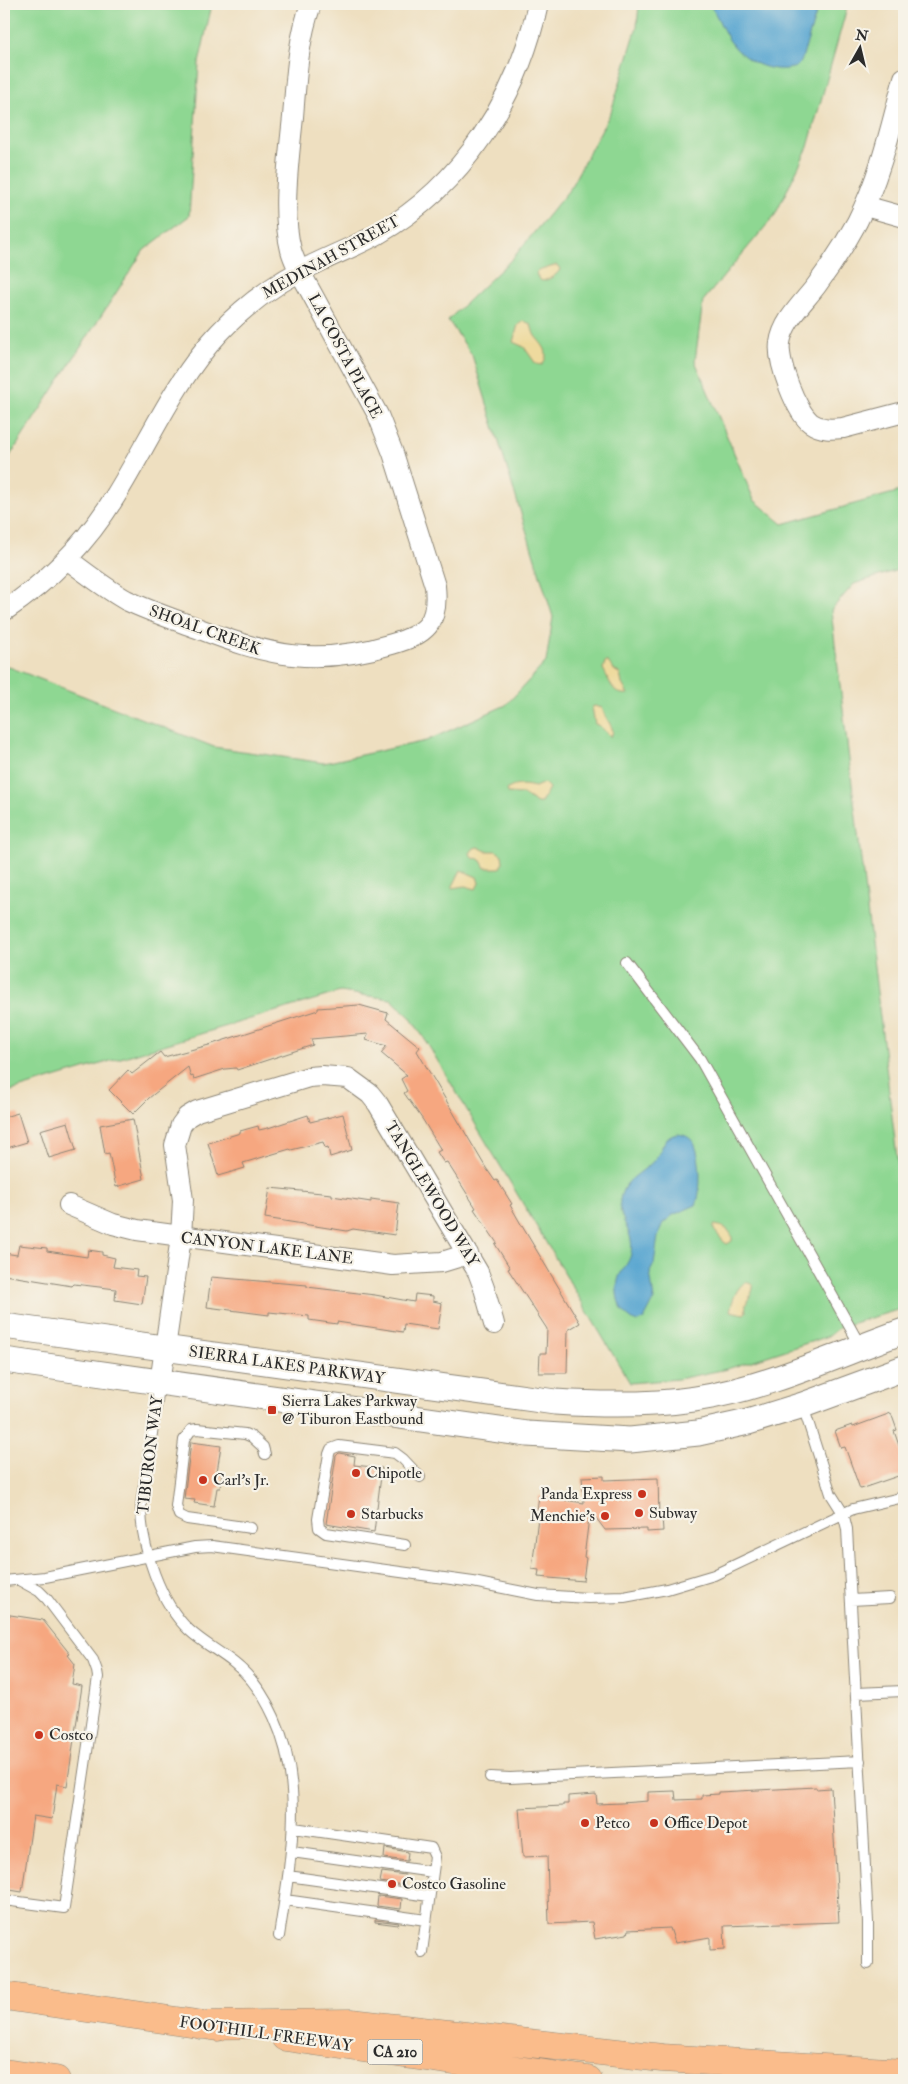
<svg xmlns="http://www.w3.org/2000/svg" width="908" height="2084" viewBox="0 0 908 2084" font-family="'IM FELL Double Pica',serif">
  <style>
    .green { fill: #8ed792; stroke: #5c815e }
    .sand { fill: #eeda9e; stroke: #8c8264 }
    .water { fill: #57a5d0; stroke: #41687e }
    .building { fill: #f6a780 }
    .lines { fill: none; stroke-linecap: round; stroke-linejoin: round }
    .service-casing { stroke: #8c8576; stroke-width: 12 }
    .minor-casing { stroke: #8c8576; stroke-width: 22 }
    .tertiary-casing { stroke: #8c8576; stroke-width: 27 }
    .motorway-casing { stroke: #8c8576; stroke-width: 29 }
    .service { stroke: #fff; stroke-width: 10 }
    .minor { stroke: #fff; stroke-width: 20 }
    .tertiary { stroke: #fff; stroke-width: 25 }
    .motorway { stroke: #fabc8b; stroke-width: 28 }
    .poi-dot { fill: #c8321e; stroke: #f7f3e8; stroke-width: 2 }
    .labels { text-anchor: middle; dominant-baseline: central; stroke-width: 4.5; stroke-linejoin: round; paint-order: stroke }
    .shield { fill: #f7f3e8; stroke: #686764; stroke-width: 1 }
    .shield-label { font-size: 15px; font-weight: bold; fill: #2b2b2b }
    .street-label { font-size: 16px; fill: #2b2b2b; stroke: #f7f3e8 }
    .poi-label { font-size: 16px; fill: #2b2b2b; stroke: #f7f3e8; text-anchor: start }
  </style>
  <rect width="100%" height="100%" fill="#f7f3e8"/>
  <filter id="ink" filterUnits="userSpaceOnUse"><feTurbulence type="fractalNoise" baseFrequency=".02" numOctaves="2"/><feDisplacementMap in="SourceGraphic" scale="10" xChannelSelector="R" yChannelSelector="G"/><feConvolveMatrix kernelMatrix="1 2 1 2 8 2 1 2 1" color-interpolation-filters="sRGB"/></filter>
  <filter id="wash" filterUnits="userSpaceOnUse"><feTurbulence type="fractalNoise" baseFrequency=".0096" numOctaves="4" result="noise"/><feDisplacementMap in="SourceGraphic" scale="20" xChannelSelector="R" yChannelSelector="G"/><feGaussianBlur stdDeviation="1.12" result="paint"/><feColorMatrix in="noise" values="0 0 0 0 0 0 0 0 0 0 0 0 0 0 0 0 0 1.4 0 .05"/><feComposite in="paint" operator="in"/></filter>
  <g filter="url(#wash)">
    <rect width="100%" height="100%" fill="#eedfc0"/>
    <!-- green -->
    <path class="green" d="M 4,4 L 212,4 L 199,63 L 189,216 L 144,250 L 4,465 Z
      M 639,4 L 848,4 L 808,147 L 775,215 L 703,301 L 695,361 L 754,500 L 783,524 L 904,490 L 904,568 L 854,584 L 831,610 L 904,1216 L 904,1308 L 840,1327 L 829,1336 L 727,1369 L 678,1379 L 630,1383 L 424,1038 L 410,1017 L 391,999 L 340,992 L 4,1093 L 4,665 L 214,747 L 324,763 L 426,741 L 506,705 L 546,662 L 553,617 L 472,355 L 448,320 L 513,258 L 569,190 L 611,112 L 637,27 Z"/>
    <!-- sand -->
    <path class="sand" d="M 557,265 L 560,269 C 558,275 548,280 542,281 L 538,278 L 536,273 L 538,271 Z
      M 523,321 L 531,324 C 532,328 533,333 535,336 C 543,346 551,352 542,365 L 536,364 L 524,347 L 513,342 L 518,325 Z
      M 605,662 L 608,662 L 613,669 L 620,674 L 622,684 L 628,694 C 612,696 610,680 603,669 Z
      M 595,706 L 602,708 C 604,717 611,723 613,731 L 611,737 L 600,726 L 595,724 L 592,707 Z
      M 544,783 L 549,788 L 541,803 L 537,803 L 523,794 L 508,793 L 507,790 C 514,783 527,785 535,787 Z
      M 478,847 L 486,851 L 496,851 L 502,855 L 503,862 L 500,868 L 485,868 L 480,859 L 472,858 L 470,853 L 474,848 Z
      M 461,870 L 477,877 L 479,883 L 476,889 L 465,886 L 452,888 Z
      M 714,1225 C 723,1226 733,1230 732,1241 L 727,1244 L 724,1242 L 714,1230 Z
      M 746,1282 L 753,1285 C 754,1296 743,1300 746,1312 L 744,1314 L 730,1311 C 732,1301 737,1286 746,1282 Z"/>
    <!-- water -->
    <path class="water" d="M 709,4 L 819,4 L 801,62 L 796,67 C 771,75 742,61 728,38 C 721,27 717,14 709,4 Z
      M 678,1134 C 685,1135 690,1137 694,1143 C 701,1156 702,1192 696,1205 L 673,1215 L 663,1223 L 658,1236 L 654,1264 L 650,1272 L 654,1300 L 644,1319 L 637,1322 C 620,1315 613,1295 619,1277 C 622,1269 630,1262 631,1253 C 636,1229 611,1216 623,1190 C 629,1177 647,1170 656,1158 C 663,1148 663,1136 678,1134 Z"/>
    <g id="blocks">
      <!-- building -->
      <path class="building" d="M 359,1005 L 388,1013 L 386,1019 L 420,1047 L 417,1051 L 486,1168 L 495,1181 L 497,1180 L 512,1204 L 510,1205 L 522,1226 L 580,1323 L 568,1330 L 567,1373 L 539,1373 L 540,1353 L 546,1353 L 547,1329 L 508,1269 L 510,1268 L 495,1244 L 497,1243 L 474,1209 L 476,1208 L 447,1162 L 444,1163 L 437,1152 L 441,1150 L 423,1120 L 404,1093 L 407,1091 L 401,1079 L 407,1075 L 381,1053 L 387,1046 L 366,1040 L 368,1034 L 311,1039 L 313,1045 L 237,1070 L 236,1068 L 225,1069 L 194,1079 L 193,1076 L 191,1077 L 188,1067 L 149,1098 L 133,1114 L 109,1090 L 128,1070 L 132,1074 L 160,1052 L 164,1057 L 209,1045 L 318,1010 L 318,1008 Z
        M 18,1113 L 27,1142 L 4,1149 L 4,1117 Z
        M 343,1114 L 352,1150 L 330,1157 L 328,1147 L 325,1148 L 323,1142 L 291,1150 L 290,1149 L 243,1163 L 245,1168 L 218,1176 L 208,1143 L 240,1133 L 240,1131 L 258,1126 L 259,1130 L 268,1128 L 308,1115 L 310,1122 Z
        M 133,1119 L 144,1179 L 116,1187 L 109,1153 L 105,1154 L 100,1125 Z
        M 68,1122 L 76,1150 L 49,1158 L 40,1130 Z
        M 270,1188 L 332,1194 L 332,1196 L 371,1202 L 371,1199 L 399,1203 L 395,1235 L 353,1229 L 347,1231 L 265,1218 Z
        M 19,1245 L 47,1248 L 47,1251 L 87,1257 L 88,1250 L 102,1252 L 102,1255 L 115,1258 L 113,1267 L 137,1270 L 136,1276 L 146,1277 L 142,1304 L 115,1300 L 116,1289 L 74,1284 L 72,1286 L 4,1275 L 4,1253 L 17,1255 Z
        M 211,1277 L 307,1285 L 307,1287 L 375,1295 L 414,1302 L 415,1294 L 433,1296 L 433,1301 L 442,1303 L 438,1329 L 404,1324 L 403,1332 L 337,1322 L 337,1324 L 309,1320 L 309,1316 L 269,1312 L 269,1315 L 207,1307 Z
        M 891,1413 L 897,1430 L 894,1431 L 904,1460 L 904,1474 L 860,1489 L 845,1447 L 841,1448 L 835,1431 L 852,1425 L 853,1427 Z
        M 191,1442 L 221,1446 L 217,1472 L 222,1473 L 220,1488 L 217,1488 L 214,1506 L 194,1503 L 195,1500 L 184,1499 Z
        M 339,1453 L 355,1456 L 354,1465 L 382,1468 L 374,1532 L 326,1524 L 336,1456 Z
        M 604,1476 L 604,1480 L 658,1478 L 659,1516 L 662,1516 L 663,1531 L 647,1532 L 647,1529 L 605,1530 L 590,1510 L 584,1557 L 586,1558 L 583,1581 L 538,1577 L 539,1570 L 532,1569 L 538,1517 L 536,1517 L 539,1496 L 584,1503 L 582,1477 Z
        M 4,1614 L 43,1620 L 70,1654 L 68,1655 L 75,1664 L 72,1684 L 82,1686 L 67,1786 L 57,1784 L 52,1819 L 33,1816 L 22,1892 L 4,1889 Z
        M 816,1787 L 816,1789 L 831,1788 L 839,1922 L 724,1926 L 725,1949 L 710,1950 L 710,1937 L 675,1943 L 670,1928 L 628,1930 L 627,1934 L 595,1939 L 592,1922 L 549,1924 L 547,1856 L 523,1857 L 519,1808 L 563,1806 L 563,1804 L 568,1804 L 568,1796 L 596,1794 L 597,1804 L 621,1803 L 648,1801 L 648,1792 L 675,1791 L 676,1800 L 702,1799 L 702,1795 L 719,1794 L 719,1792 Z
        M 385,1848 L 408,1852 L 407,1861 L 384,1858 Z
        M 382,1872 L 405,1875 L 404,1885 L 380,1882 Z
        M 378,1896 L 402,1899 L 401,1909 L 377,1906 Z
        M 375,1920 L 399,1923 L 398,1925 L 375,1922 Z"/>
    </g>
  </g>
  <g filter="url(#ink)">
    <use href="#blocks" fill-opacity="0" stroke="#8c8576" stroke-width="1"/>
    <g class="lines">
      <defs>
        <path id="service" d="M 627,963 L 700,1059 L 861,1347
          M 160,1383 C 155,1411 151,1440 147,1468 C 145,1482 141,1496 141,1510 C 142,1548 160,1603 189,1630 C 203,1643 219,1651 234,1663 C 252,1677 265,1697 274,1717 C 306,1787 290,1864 279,1936
          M 803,1406 L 831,1494 L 843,1513 L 847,1529 L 868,1922 L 868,1964
          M 251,1528 L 187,1519 L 179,1515 L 176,1506 L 184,1440 L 191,1430 L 197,1429 L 245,1434 L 252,1437 L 263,1447 L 265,1454
          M 405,1545 L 326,1533 L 319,1528 L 318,1519 L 329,1454 L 331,1449 L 339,1446 L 395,1453 L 403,1459 L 420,1477
          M 4,1581 L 45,1577 L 195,1547 L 212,1546 L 473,1582 L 538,1595 L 588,1598 L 624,1597 L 667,1589 L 714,1575 L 853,1509 L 904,1497
          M 851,1600 L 890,1598
          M 856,1693 L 904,1691
          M 490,1777 L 510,1778 L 860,1761
          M 294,1828 L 431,1848 L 435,1857 L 422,1952
          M 292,1852 L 433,1872
          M 288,1876 L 429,1896
          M 4,1900 L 64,1908 L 98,1677 L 97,1671 L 93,1660 L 47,1599 L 39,1591 L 19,1580
          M 285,1900 L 426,1920"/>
        <path id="minor" d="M 904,78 C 891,127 880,177 857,222 C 845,244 831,266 816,286 C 803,303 783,321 780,343 C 777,361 796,412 811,423 C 821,430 832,429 843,428 L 904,412
          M 865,206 L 904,217
          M 67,559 C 86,573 105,588 126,600 C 149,611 173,619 197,628 C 269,656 316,667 392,644 C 426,634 439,624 435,586 L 393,453 L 378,415 L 300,272 C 297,265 293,258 291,250 C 281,212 289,157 293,117 C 296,79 298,40 311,4
          M 4,611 C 49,581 88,541 116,495 C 150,440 175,380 219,333 C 248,302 283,278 321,261 C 340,252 360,244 378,234 C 463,185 518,98 538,4
          M 69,1205 L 113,1224 L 137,1230 L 393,1265 L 442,1262 L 468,1254
          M 160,1383 L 181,1237 L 183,1200 L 175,1145 L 181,1125 L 187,1117 L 197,1111 L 309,1077 L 322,1076 L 348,1078 L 370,1094 L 378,1104 L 478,1272 L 484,1288 L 494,1324"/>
        <path id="tertiary" d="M 4,1326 L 555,1402 C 602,1405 648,1406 695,1399 C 768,1388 836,1355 904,1331
          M 4,1360 L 527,1434 L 630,1440 L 698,1433 L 748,1422 L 803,1405 L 904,1368"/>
        <path id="motorway" d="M 4,1996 L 218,2027
          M 201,2025 L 351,2023 L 662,2058 L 904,2073
          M 285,2037 L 588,2080
          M 4,2073 L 56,2080"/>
      </defs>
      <!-- service casing -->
      <use href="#service" class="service-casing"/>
      <!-- minor casing -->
      <use href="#minor" class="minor-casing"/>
      <!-- tertiary casing -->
      <use href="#tertiary" class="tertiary-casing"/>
      <!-- motorway casing -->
      <use href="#motorway" class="motorway-casing"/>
      <!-- service -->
      <use href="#service" class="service"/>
      <!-- minor -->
      <use href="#minor" class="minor"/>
      <!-- tertiary -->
      <use href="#tertiary" class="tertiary"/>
      <!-- motorway -->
      <use href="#motorway" class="motorway"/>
    </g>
  </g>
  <!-- markers -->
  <g class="poi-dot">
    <rect x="267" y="1405" width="10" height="10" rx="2.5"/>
    <circle cx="356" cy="1473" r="5"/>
    <circle cx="203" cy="1480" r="5"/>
    <circle cx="642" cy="1494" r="5"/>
    <circle cx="639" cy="1513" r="5"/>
    <circle cx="351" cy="1514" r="5"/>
    <circle cx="605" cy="1516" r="5"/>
    <circle cx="39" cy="1735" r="5"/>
    <circle cx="585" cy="1823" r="5"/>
    <circle cx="654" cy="1823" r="5"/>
    <circle cx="392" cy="1884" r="5"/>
  </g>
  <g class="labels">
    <!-- shield labels -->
    <rect class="shield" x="367.5" y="2039.5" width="55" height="25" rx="4"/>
    <g class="shield-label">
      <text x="395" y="2052">CA 210</text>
    </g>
    <!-- street labels -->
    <g class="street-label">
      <text transform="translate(331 257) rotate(-29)">MEDINAH STREET</text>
      <text transform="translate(345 356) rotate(62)">LA COSTA PLACE</text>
      <text transform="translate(205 630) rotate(20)">SHOAL CREEK</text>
      <text transform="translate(432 1194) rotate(59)">TANGLEWOOD WAY</text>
      <text transform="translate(267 1248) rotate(7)">CANYON LAKE LANE</text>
      <text transform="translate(287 1365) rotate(8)">SIERRA LAKES PARKWAY</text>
      <text transform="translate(150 1455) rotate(-83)">TIBURON WAY</text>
      <text transform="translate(266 2034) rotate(8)">FOOTHILL FREEWAY</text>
    </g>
    <!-- poi labels -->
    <g class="poi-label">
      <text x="282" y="1401">Sierra Lakes Parkway<tspan x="282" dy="18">@ Tiburon Eastbound</tspan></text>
      <text x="366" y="1473">Chipotle</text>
      <text x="213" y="1480">Carl's Jr.</text>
      <text x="632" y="1494" text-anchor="end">Panda Express</text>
      <text x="649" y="1513">Subway</text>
      <text x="361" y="1514">Starbucks</text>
      <text x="595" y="1516" text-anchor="end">Menchie's</text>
      <text x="49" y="1735">Costco</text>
      <text x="595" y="1823">Petco</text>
      <text x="664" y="1823">Office Depot</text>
      <text x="402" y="1884">Costco Gasoline</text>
    </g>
  </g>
  <!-- margin -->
  <rect width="908" height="2084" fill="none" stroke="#f7f3e8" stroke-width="20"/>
  <!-- north arrow -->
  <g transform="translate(860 48) rotate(8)" stroke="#f7f3e8" stroke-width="4" paint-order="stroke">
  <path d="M0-4L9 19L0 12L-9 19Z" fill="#2b2b2b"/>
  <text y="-8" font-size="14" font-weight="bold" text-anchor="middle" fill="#2b2b2b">N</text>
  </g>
</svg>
